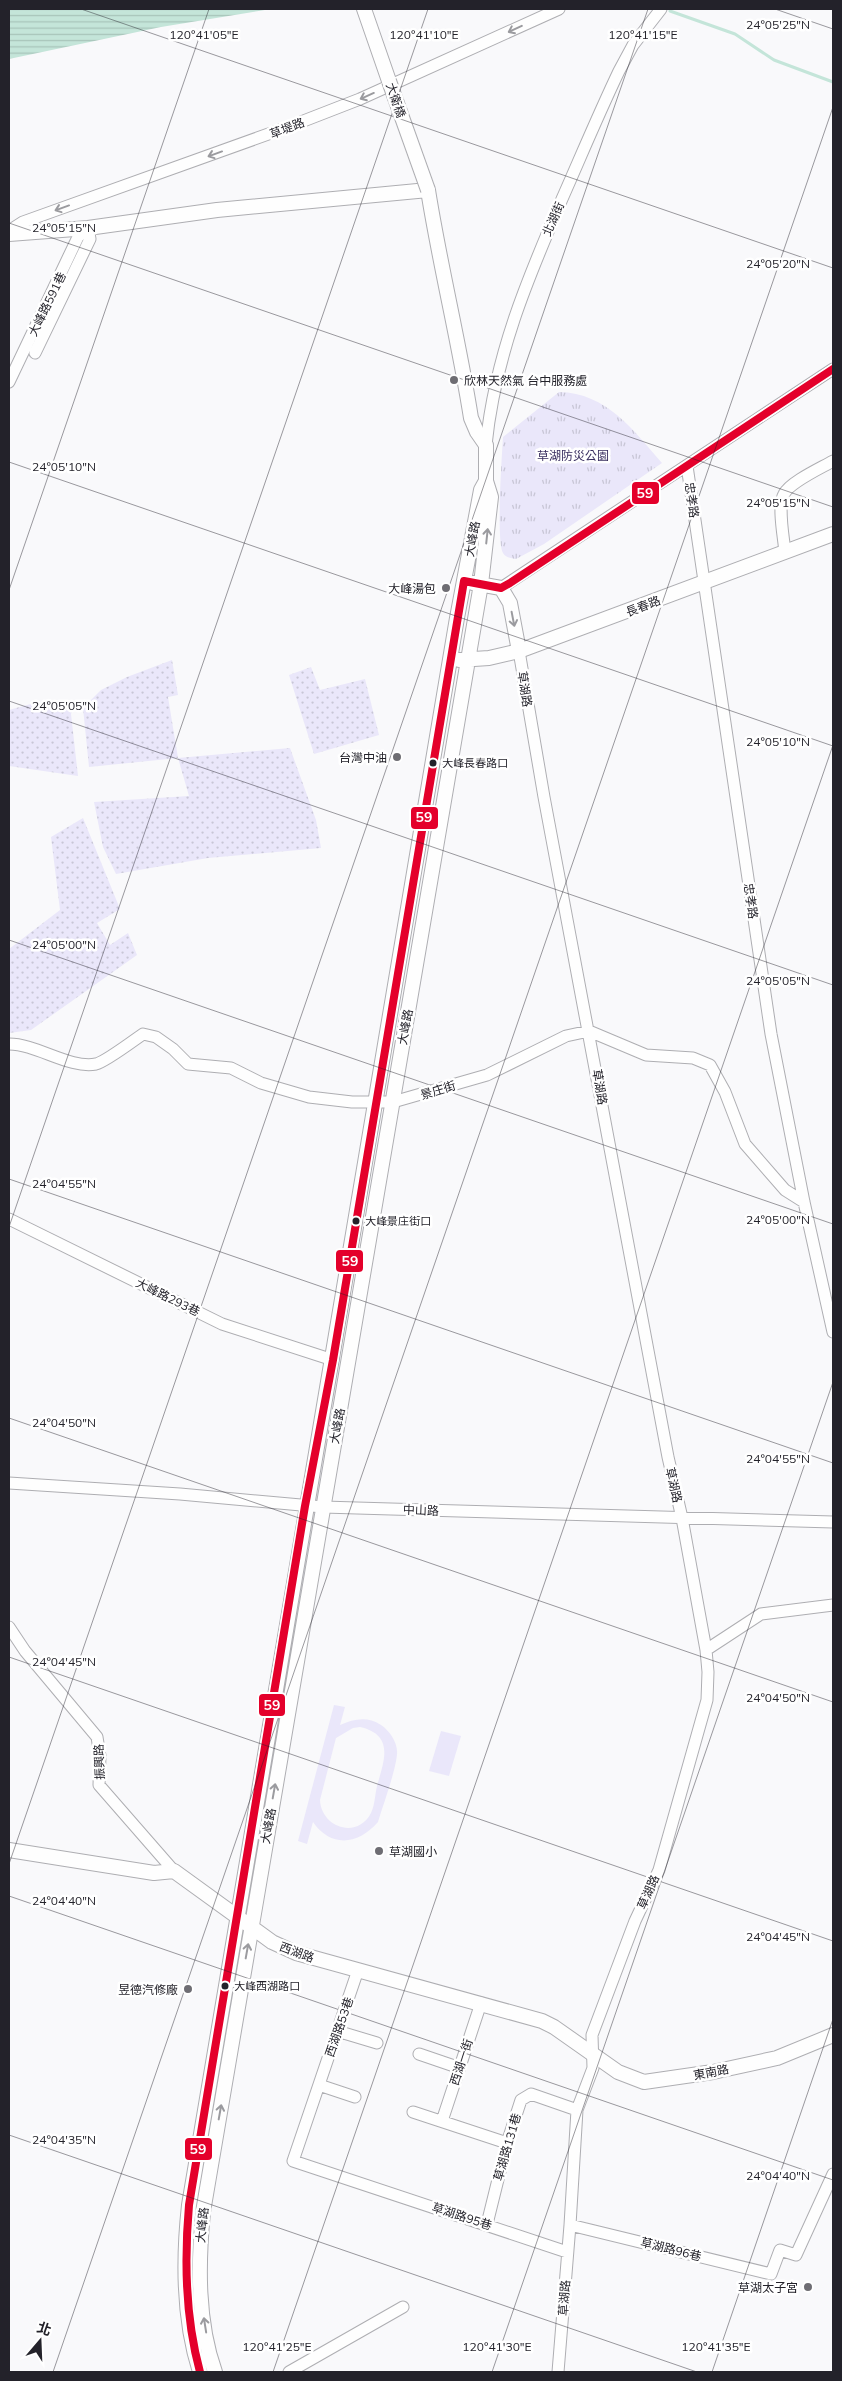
<svg xmlns="http://www.w3.org/2000/svg" width="842" height="2381" viewBox="0 0 842 2381" font-family="Mulish,'Noto Sans TC',sans-serif">
  <style>
    .grass { fill: url(#grass-tufts) }
    .garden { fill: url(#garden-dots) }
    .pitch { fill: #eae7fa; fill-rule: evenodd }
    .water { fill: url(#water-rules) }
    .lines { fill: none; stroke-linecap: round; stroke-linejoin: round }
    .stream { stroke: #c4e5d9; stroke-width: 3 }
    .minor-casing { stroke: #aeaeb2; stroke-width: 13 }
    .tertiary-casing { stroke: #aeaeb2; stroke-width: 16 }
    .minor { stroke: #fefefe; stroke-width: 11 }
    .tertiary { stroke: #fefefe; stroke-width: 14 }
    .tertiary-bridge-casing { stroke: #aeaeb2; stroke-width: 16; stroke-linecap: butt }
    .tertiary-bridge { stroke: #fefefe; stroke-width: 14 }
    .bus-1-casing { stroke: #fff; stroke-width: 11 }
    .bus-1 { stroke: #e4002b; stroke-width: 8 }
    .oneway { stroke: #9b9b9f }
    .ticks { fill: none; stroke: #23222a; stroke-width: 1; stroke-opacity: 0.45 }
    .poi-dot { fill: #6e6d73; stroke: #fff; stroke-width: 2 }
    .bus-dot { fill: #23222a; stroke: #fff; stroke-width: 2 }
    .labels { text-anchor: middle; dominant-baseline: central; stroke-width: 5; stroke-linejoin: round; paint-order: stroke }
    .bus-label { font-size: 11px; fill: #23222a; stroke: #fff; text-anchor: start }
    .street-label { font-size: 12px; fill: #23222a; stroke: #fff }
    .poi-label { font-size: 12px; fill: #23222a; stroke: #fff; text-anchor: end }
    .park-label { font-size: 12px; fill: #372c5e; stroke: #fff }
    .ticks-label { font-size: 12px; text-anchor: middle; fill: #23222a; stroke: #fff; stroke-width: 5; stroke-linejoin: round; paint-order: stroke }
    .line-badge { stroke: #fff; stroke-width: 2 }
    .badge-label { font-size: 14px; text-anchor: middle; font-weight: bold; fill: #fff }
  </style>
  <defs>
    <pattern id="grass-tufts" width="24" height="20" patternUnits="userSpaceOnUse" patternTransform="scale(1.25)"><rect width="24" height="20" fill="#eae7fa"/><path d="M3 7l-1-3M5 7V3M7 7l1-3M15 17l-1-3M17 17v-4M19 17l1-3" fill="none" stroke="#c8c6d6"/></pattern>
    <pattern id="garden-dots" width="8" height="8" patternUnits="userSpaceOnUse" patternTransform="scale(1.25)"><rect width="8" height="8" fill="#eae7fa"/><path d="M2 2h.1M6 6h.1" fill="none" stroke="#c8c6d6" stroke-width="1.8" stroke-linecap="round"/></pattern>
    <pattern id="water-rules" width="6" height="5" patternUnits="userSpaceOnUse" patternTransform="scale(1.25)"><rect width="6" height="5" fill="#c4e5d9"/><path d="M0 2.5h6" fill="none" stroke="#a8c4ba"/></pattern>
  </defs>
  <rect width="100%" height="100%" fill="#f9f9fb"/>
  <!-- grass -->
  <path class="grass" d="M 559,392 C 607,393 633,430 662,463 L 544,544 L 516,559 C 511,558 506,558 503,553 C 496,541 502,455 503,437 Z"/>
  <!-- garden -->
  <path class="garden" d="M 172,660 L 178,695 L 168,697 L 178,758 L 290,748 L 316,820 L 321,848 L 208,858 L 116,874 L 103,847 L 94,802 L 189,796 L 178,758 L 89,767 L 83,708 L 101,690 L 127,677 Z
    M 311,667 L 320,690 L 365,679 L 379,735 L 314,754 L 289,675 Z
    M 75,700 L 71,714 L 78,776 L 9,766 L 9,710 L 38,702 Z
    M 83,818 L 120,909 L 97,923 L 110,945 L 128,933 L 137,955 L 31,1030 L 9,1033 L 9,949 L 60,910 L 51,837 Z"/>
  <!-- pitch -->
  <path class="pitch" d="M 334,1705 L 345,1707 L 340,1725 C 354,1719 367,1716 381,1725 C 390,1731 398,1743 397,1754 C 396,1770 383,1805 378,1822 C 358,1845 331,1848 313,1822 L 307,1844 L 298,1841 ZM 360,1727 C 395,1735 384,1761 377,1786 C 375,1794 375,1805 371,1813 C 357,1840 321,1827 320,1800 L 336,1738 L 353,1728 Z
    M 441,1731 L 461,1736 L 449,1776 L 429,1771 Z"/>
  <!-- water -->
  <path class="water" d="M 9,9 L 271,9 L 161,27 L 9,59 Z"/>
  <g class="lines">
    <!-- stream -->
    <path class="stream" d="M 670,11 L 735,34 L 774,60 L 833,82"/>
    <defs>
      <path id="minor" d="M 9,231 L 23,222 L 288,127 L 360,99 L 559,9
        M 35,353 L 90,239 L 88,228
        M 9,382 L 78,237 L 88,228
        M 486,445 C 495,356 527,280 562,199 C 581,156 599,113 619,71 L 633,45 L 661,9
        M 687,466 L 771,1034 L 804,1202 L 833,1332
        M 785,553 C 784,538 777,506 784,494 C 790,482 821,468 833,461
        M 501,588 L 833,369
        M 519,651 L 544,797 L 668,1457 L 682,1518 L 706,1650 L 708,1672 L 707,1700 L 659,1870 L 635,1921 L 592,2035 L 593,2068 L 577,2110 L 570,2225 L 558,2372
        M 9,1044 C 37,1044 69,1069 96,1064 C 105,1062 133,1041 143,1034 L 156,1037 L 173,1049 L 188,1064 L 231,1068 L 261,1083 L 309,1097 L 352,1102 L 393,1102 L 487,1075 L 566,1036 L 589,1031 L 646,1055 L 693,1058 L 710,1065 L 725,1092 L 745,1144 L 785,1190 L 804,1202
        M 9,1219 L 222,1324 L 333,1360
        M 9,1483 L 180,1494 L 323,1507 L 833,1522
        M 9,1627 L 25,1651 L 97,1737 L 100,1756 L 99,1785 L 174,1871
        M 706,1650 L 761,1614 L 833,1605
        M 358,1970 L 293,2161 L 567,2252
        M 337,2031 L 377,2043
        M 419,2054 L 460,2068
        M 319,2085 L 355,2097
        M 413,2112 L 507,2143
        M 442,2121 L 481,2003
        M 487,2224 L 507,2143 L 521,2100 L 531,2094 L 577,2110
        M 570,2225 L 771,2274 L 780,2250 L 796,2255 L 833,2174
        M 289,2372 L 403,2307"/>
      <path id="tertiary" d="M 364,9 L 389,81
        M 9,234 L 88,228 L 217,210 L 428,190 C 440,266 459,341 471,418 L 477,432 L 486,445 L 486,481 L 491,497 L 481,584 L 203,2212 C 198,2264 197,2322 215,2372
        M 473,583 L 501,588 L 510,603 L 519,651
        M 459,660 L 489,658 L 519,651 L 833,534
        M 9,1850 L 154,1873 L 174,1871 L 272,1942 L 296,1953 L 542,2021 L 554,2027 L 618,2072 L 644,2082 L 713,2072 L 777,2058 L 833,2035
        M 200,2372 C 183,2319 183,2260 189,2205 L 457,618 L 481,490 L 486,481"/>
    </defs>
    <!-- minor casing -->
    <use href="#minor" class="minor-casing"/>
    <!-- tertiary casing -->
    <use href="#tertiary" class="tertiary-casing"/>
    <!-- minor -->
    <use href="#minor" class="minor"/>
    <!-- tertiary -->
    <use href="#tertiary" class="tertiary"/>
    <defs>
      <path id="tertiary-bridge" d="M 389,81 L 428,190"/>
    </defs>
    <!-- tertiary-bridge casing -->
    <use href="#tertiary-bridge" class="tertiary-bridge-casing"/>
    <!-- tertiary-bridge -->
    <use href="#tertiary-bridge" class="tertiary-bridge"/>
    <defs>
      <path id="bus-1" d="M 200,2372 C 185,2317 184,2262 189,2205 L 305,1506 L 333,1360 L 464,581 L 501,588 L 510,583 L 833,369"/>
    </defs>
    <!-- bus-1 casing -->
    <use href="#bus-1" class="bus-1-casing"/>
    <!-- bus-1 -->
    <use href="#bus-1" class="bus-1"/>
  </g>
  <!-- one-way arrows -->
  <defs><path id="oneway-shaft" d="M-6 0H5M1.5-3L5.5 0L1.5 3" fill="none" stroke-width="1.6" stroke-linecap="round" stroke-linejoin="round" transform="scale(1.25)"/></defs>
  <g class="oneway">
    <use href="#oneway-shaft" transform="translate(515 29) rotate(155)"/>
    <use href="#oneway-shaft" transform="translate(367 96) rotate(156)"/>
    <use href="#oneway-shaft" transform="translate(215 154) rotate(160)"/>
    <use href="#oneway-shaft" transform="translate(62 208) rotate(160)"/>
    <use href="#oneway-shaft" transform="translate(487 536) rotate(-84)"/>
    <use href="#oneway-shaft" transform="translate(513 619) rotate(79)"/>
    <use href="#oneway-shaft" transform="translate(274 1791) rotate(-80)"/>
    <use href="#oneway-shaft" transform="translate(247 1951) rotate(-80)"/>
    <use href="#oneway-shaft" transform="translate(220 2112) rotate(-80)"/>
    <use href="#oneway-shaft" transform="translate(205 2325) rotate(-99)"/>
  </g>
  <!-- ticks -->
  <path class="ticks" d="M 81,9 L 833,268M 775,9 L 833,29M 9,223 L 833,507M 9,462 L 833,746M 9,590 L 209,9M 9,701 L 833,985M 9,940 L 833,1224M 9,1179 L 833,1463M 9,1227 L 428,9M 9,1418 L 833,1702M 9,1657 L 833,1941M 9,1864 L 648,9M 9,1896 L 833,2180M 9,2135 L 697,2372M 53,2372 L 833,107M 273,2372 L 833,745M 492,2372 L 833,1382M 712,2372 L 833,2019"/>
  <!-- markers -->
  <g class="poi-dot">
    <circle cx="454" cy="380" r="5"/>
    <circle cx="446" cy="588" r="5"/>
    <circle cx="397" cy="757" r="5"/>
    <circle cx="379" cy="1851" r="5"/>
    <circle cx="188" cy="1989" r="5"/>
    <circle cx="808" cy="2287" r="5"/>
  </g>
  <g class="bus-dot">
    <circle cx="433" cy="763" r="4.5"/>
    <circle cx="356" cy="1221" r="4.5"/>
    <circle cx="225" cy="1986" r="4.5"/>
  </g>
  <g class="labels">
    <!-- bus labels -->
    <g class="bus-label">
      <text x="442" y="763">大峰長春路口</text>
      <text x="365" y="1221">大峰景庄街口</text>
      <text x="234" y="1986">大峰西湖路口</text>
    </g>
    <!-- street labels -->
    <g class="street-label">
      <text transform="translate(396 100) rotate(71)">大衛橋</text>
      <text transform="translate(287 128) rotate(-21)">草堤路</text>
      <text transform="translate(553 219) rotate(-66)">北湖街</text>
      <text transform="translate(47 304) rotate(-64)">大峰路591巷</text>
      <text transform="translate(692 500) rotate(82)">忠孝路</text>
      <text transform="translate(472 539) rotate(-80)">大峰路</text>
      <text transform="translate(643 606) rotate(-21)">長春路</text>
      <text transform="translate(525 689) rotate(81)">草湖路</text>
      <text transform="translate(751 901) rotate(82)">忠孝路</text>
      <text transform="translate(405 1027) rotate(-80)">大峰路</text>
      <text transform="translate(600 1087) rotate(80)">草湖路</text>
      <text transform="translate(438 1090) rotate(-17)">景庄街</text>
      <text transform="translate(168 1297) rotate(26)">大峰路293巷</text>
      <text transform="translate(337 1426) rotate(-80)">大峰路</text>
      <text transform="translate(674 1485) rotate(77)">草湖路</text>
      <text transform="translate(421 1510) rotate(2)">中山路</text>
      <text transform="translate(99 1762) rotate(-92)">振興路</text>
      <text transform="translate(268 1826) rotate(-80)">大峰路</text>
      <text transform="translate(648 1892) rotate(-66)">草湖路</text>
      <text transform="translate(297 1952) rotate(20)">西湖路</text>
      <text transform="translate(339 2027) rotate(-71)">西湖路53巷</text>
      <text transform="translate(461 2062) rotate(-72)">西湖一街</text>
      <text transform="translate(711 2072) rotate(-11)">東南路</text>
      <text transform="translate(507 2147) rotate(-74)">草湖路131巷</text>
      <text transform="translate(462 2216) rotate(18)">草湖路95巷</text>
      <text transform="translate(202 2225) rotate(-84)">大峰路</text>
      <text transform="translate(671 2249) rotate(14)">草湖路96巷</text>
      <text transform="translate(564 2298) rotate(-86)">草湖路</text>
    </g>
    <!-- poi labels -->
    <g class="poi-label">
      <text x="464" y="380" text-anchor="start">欣林天然氣 台中服務處</text>
      <text x="436" y="588">大峰湯包</text>
      <text x="387" y="757">台灣中油</text>
      <text x="389" y="1851" text-anchor="start">草湖國小</text>
      <text x="178" y="1989">昱德汽修廠</text>
      <text x="798" y="2287">草湖太子宮</text>
    </g>
    <!-- park labels -->
    <g class="park-label">
      <text x="573" y="455">草湖防災公園</text>
    </g>
  </g>
  <g class="ticks-label">
    <text x="778" y="29">24°05'25"N</text>
    <text x="204" y="39">120°41'05"E</text>
    <text x="424" y="39">120°41'10"E</text>
    <text x="643" y="39">120°41'15"E</text>
    <text x="64" y="232">24°05'15"N</text>
    <text x="778" y="268">24°05'20"N</text>
    <text x="64" y="471">24°05'10"N</text>
    <text x="778" y="507">24°05'15"N</text>
    <text x="64" y="710">24°05'05"N</text>
    <text x="778" y="746">24°05'10"N</text>
    <text x="64" y="949">24°05'00"N</text>
    <text x="778" y="985">24°05'05"N</text>
    <text x="64" y="1188">24°04'55"N</text>
    <text x="778" y="1224">24°05'00"N</text>
    <text x="64" y="1427">24°04'50"N</text>
    <text x="778" y="1463">24°04'55"N</text>
    <text x="64" y="1666">24°04'45"N</text>
    <text x="778" y="1702">24°04'50"N</text>
    <text x="64" y="1905">24°04'40"N</text>
    <text x="778" y="1941">24°04'45"N</text>
    <text x="64" y="2144">24°04'35"N</text>
    <text x="778" y="2180">24°04'40"N</text>
    <text x="277" y="2351">120°41'25"E</text>
    <text x="497" y="2351">120°41'30"E</text>
    <text x="716" y="2351">120°41'35"E</text>
  </g>
  <g class="line-badge">
    <rect x="631" y="481" width="29" height="24" rx="5" fill="#e4002b"/>
    <rect x="410" y="806" width="29" height="24" rx="5" fill="#e4002b"/>
    <rect x="335" y="1249" width="29" height="24" rx="5" fill="#e4002b"/>
    <rect x="258" y="1693" width="28" height="24" rx="5" fill="#e4002b"/>
    <rect x="184" y="2137" width="29" height="24" rx="5" fill="#e4002b"/>
  </g>
  <g class="badge-label">
    <text x="645" y="498">59</text>
    <text x="424" y="822">59</text>
    <text x="350" y="1266">59</text>
    <text x="272" y="1710">59</text>
    <text x="198" y="2154">59</text>
  </g>
  <!-- border -->
  <rect width="842" height="2381" fill="none" stroke="#23222a" stroke-width="20"/>
  <!-- north arrow -->
  <g transform="translate(40 2341) rotate(19)" stroke="#ffffff" stroke-width="4" paint-order="stroke">
  <path d="M0-4L9 19L0 12L-9 19Z" fill="#23222a"/>
  <text y="-8" font-size="14" font-weight="bold" text-anchor="middle" fill="#23222a">北</text>
  </g>
</svg>
